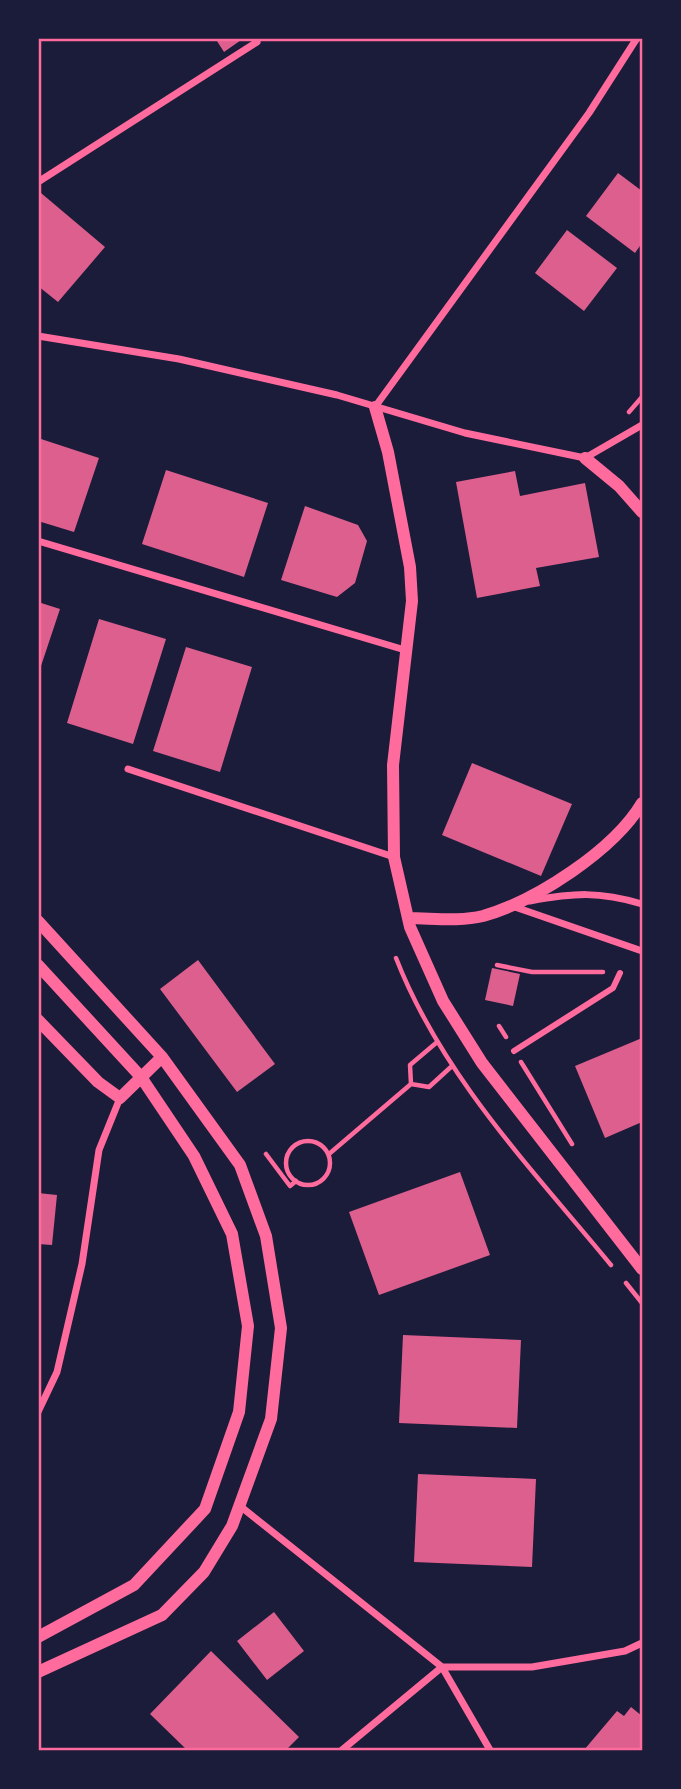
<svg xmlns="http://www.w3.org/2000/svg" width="681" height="1789" viewBox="0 0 681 1789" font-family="'DM Sans',sans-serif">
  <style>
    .building { fill: #dd5f8e }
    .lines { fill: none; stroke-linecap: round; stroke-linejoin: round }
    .path { stroke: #ff6b9d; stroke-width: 4.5 }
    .pedestrian { stroke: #ff6b9d; stroke-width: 6 }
    .minor { stroke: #ff6b9d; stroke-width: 7 }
    .tertiary { stroke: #ff6b9d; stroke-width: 12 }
    .neatline { fill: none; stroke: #ff6b9d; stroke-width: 2.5 }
  </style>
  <rect width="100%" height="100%" fill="#1b1b3a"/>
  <!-- building -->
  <path class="building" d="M 215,38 L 244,38 L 224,52 Z
    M 618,173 L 642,191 L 642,243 L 635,253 L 586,216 Z
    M 41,193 L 105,247 L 58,302 L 38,286 Z
    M 567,230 L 617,268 L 584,311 L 535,273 Z
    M 38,438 L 99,458 L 74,532 L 38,521 Z
    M 166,470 L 268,503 L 244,577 L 142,544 Z
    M 515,471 L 520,496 L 585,483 L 599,557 L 536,568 L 540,586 L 477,598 L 456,482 Z
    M 305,506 L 358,525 L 367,541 L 355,583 L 337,597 L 281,580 Z
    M 38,602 L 60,609 L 39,672 L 38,672 Z
    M 99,619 L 166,639 L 133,744 L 67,723 Z
    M 186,647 L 252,667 L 220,772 L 153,751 Z
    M 472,763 L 572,804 L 541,876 L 442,835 Z
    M 198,960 L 275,1064 L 237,1092 L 160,989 Z
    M 492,968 L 520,974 L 513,1006 L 485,1000 Z
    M 642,1038 L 642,1122 L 605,1138 L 575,1066 Z
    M 460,1172 L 490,1255 L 379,1295 L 349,1212 Z
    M 38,1193 L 57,1195 L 52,1245 L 38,1244 Z
    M 403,1335 L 521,1340 L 517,1428 L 399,1423 Z
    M 418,1474 L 536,1479 L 532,1567 L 414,1562 Z
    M 274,1612 L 304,1651 L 267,1680 L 237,1641 Z
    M 211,1651 L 299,1737 L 286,1750 L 187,1750 L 150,1714 Z
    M 631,1707 L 642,1716 L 642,1750 L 584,1750 L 617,1711 L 624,1716 Z"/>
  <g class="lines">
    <!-- path -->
    <path class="path" d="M 629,412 L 642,397
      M 396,958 C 442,1076 532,1169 611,1265
      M 497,965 L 532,972 L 603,972
      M 499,1026 L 506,1037
      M 436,1043 L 410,1065 L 411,1084 L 429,1087 L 452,1066
      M 521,1062 L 572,1144
      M286 1163a22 22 0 1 1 44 0a22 22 0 1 1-44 0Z
      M 266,1154 L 290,1186 L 296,1181
      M 329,1154 L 411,1084
      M 626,1283 L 642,1303"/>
    <!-- pedestrian -->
    <path class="pedestrian" d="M 514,1051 L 613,988 L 620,973"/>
    <!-- minor -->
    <path class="minor" d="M 38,182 L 257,42
      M 38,336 L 179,359 L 337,395 L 465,433 L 585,458 L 642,425
      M 375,407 L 589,113 L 637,38
      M 38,541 L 405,650
      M 128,769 L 394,857
      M 530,901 C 574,893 599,891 642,904
      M 512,906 L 642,951
      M 38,1412 L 57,1372 L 82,1264 L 99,1150 L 120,1098
      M 240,1506 L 442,1667 L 490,1750
      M 342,1750 L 442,1667 L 532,1667 L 625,1651 L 642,1643"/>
    <!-- tertiary -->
    <path class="tertiary" d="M 375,407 L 388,452 L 410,567 L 412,601 L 393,765 L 394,857 L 410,927 L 443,1001 L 482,1063 L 642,1269
      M 585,458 L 619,486 L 642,512
      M 408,918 C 432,918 459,922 483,916 C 536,901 614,850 642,803
      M 38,921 L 162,1057 L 240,1165 L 266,1236 L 281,1328 L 271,1419 L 232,1526 L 204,1572 L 162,1615 L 38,1672
      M 38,965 L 141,1077 L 194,1156 L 232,1234 L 248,1326 L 239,1412 L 205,1509 L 134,1585 L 38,1637
      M 38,1020 L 98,1082 L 120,1098 L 162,1057"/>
  </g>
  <!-- border -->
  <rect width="681" height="1789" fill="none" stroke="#1b1b3a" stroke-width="80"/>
  <rect x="40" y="40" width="601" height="1709" class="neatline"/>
</svg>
